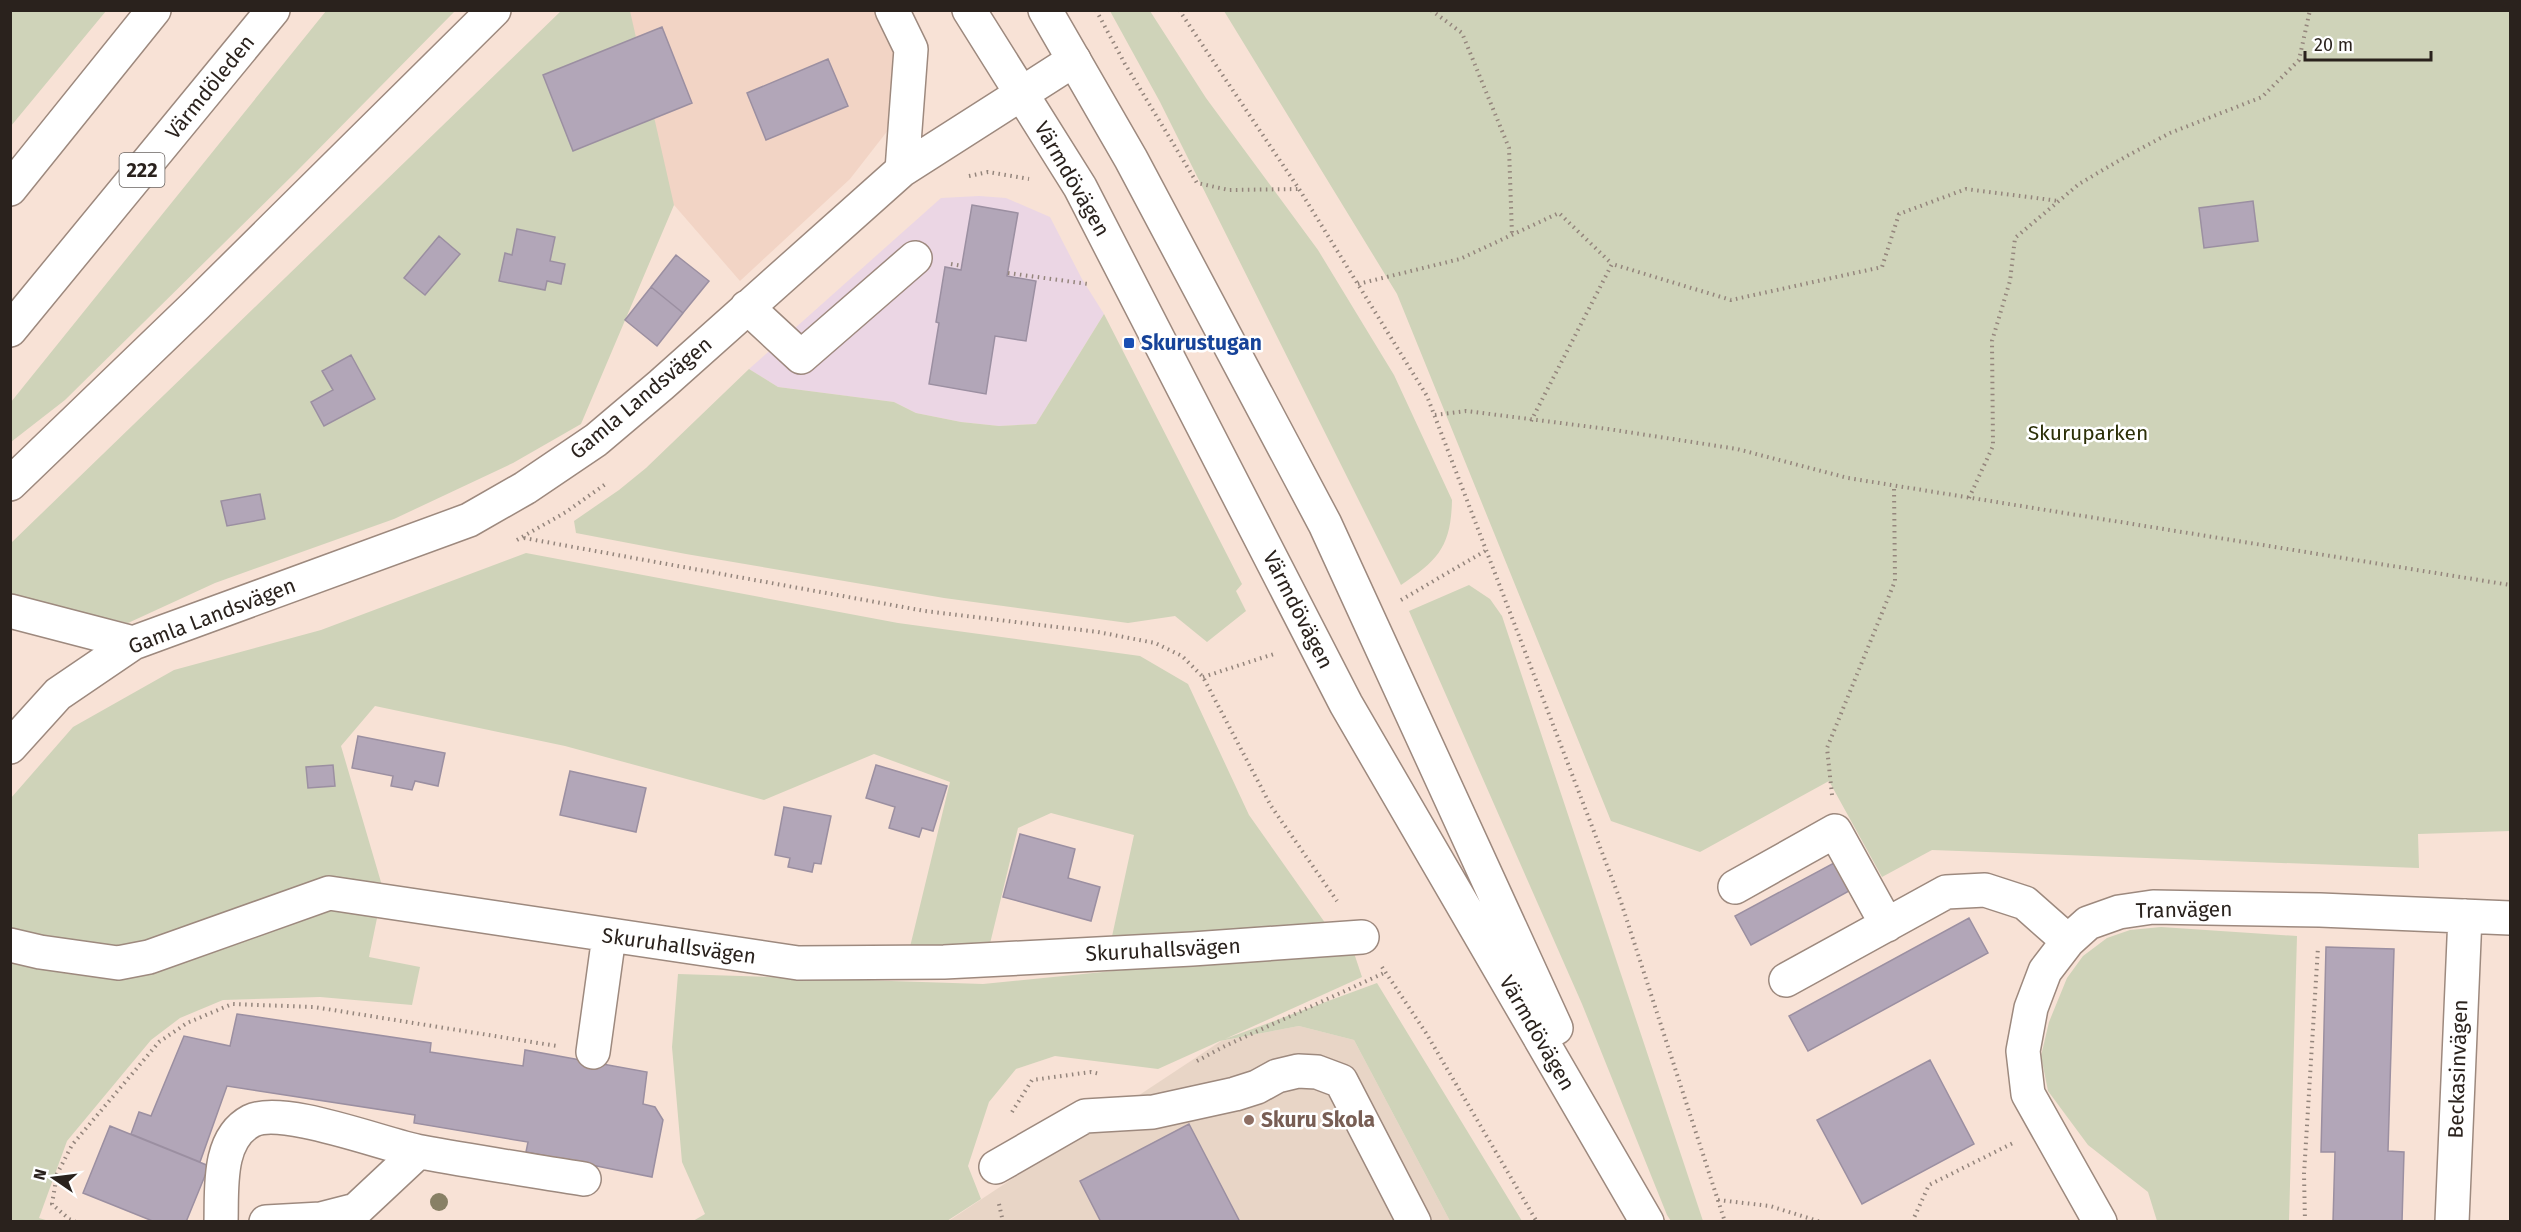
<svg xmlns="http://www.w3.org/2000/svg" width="2521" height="1232" viewBox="0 0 2521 1232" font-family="'Fira Sans',sans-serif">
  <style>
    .commercial { fill: #ebd6e4 }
    .built { fill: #f2d4c5 }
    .education { fill: #e8d5c6 }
    .green { fill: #cfd3b9 }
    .building { fill: #b2a6b8; stroke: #9b8fa1; stroke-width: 1.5 }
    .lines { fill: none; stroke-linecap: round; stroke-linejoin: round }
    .minor-casing { stroke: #9d897e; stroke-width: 36 }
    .major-casing { stroke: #9d897e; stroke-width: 36 }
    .highway-casing { stroke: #9d897e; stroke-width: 36 }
    .path { stroke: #94857c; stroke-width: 4; stroke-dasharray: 1.5 4.5; stroke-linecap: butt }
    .minor { stroke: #fff; stroke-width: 33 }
    .major { stroke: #fff; stroke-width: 33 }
    .highway { stroke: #fff; stroke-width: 33 }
    .tree { fill: #888065 }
    .transit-dot { fill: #1a4fb4; stroke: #fff; stroke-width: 2 }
    .education-dot { fill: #8d6e63; stroke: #fff; stroke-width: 2 }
    .labels { text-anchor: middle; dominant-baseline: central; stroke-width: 5; stroke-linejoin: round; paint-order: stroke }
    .shield { fill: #fff; stroke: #6a6461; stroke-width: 1.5 }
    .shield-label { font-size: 20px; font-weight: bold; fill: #2a221d }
    .street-label { font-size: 21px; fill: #2a221d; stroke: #fff }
    .transit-label { font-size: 21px; font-weight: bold; fill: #164399; stroke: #fff; text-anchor: start }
    .park-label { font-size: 21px; fill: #2c3008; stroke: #fff }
    .education-label { font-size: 21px; font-weight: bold; fill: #785e54; stroke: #fff; text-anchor: start }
  </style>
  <rect width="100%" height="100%" fill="#f8e2d6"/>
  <!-- commercial -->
  <path class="commercial" d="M 979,196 L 1006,198 L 1050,217 L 1082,279 L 1104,314 L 1036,424 L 999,426 L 961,422 L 916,413 L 894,402 L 778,387 L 749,369 L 941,198 Z"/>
  <!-- built -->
  <path class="built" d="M 561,10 L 910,11 L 917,93 L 850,179 L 740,281 L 674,205 Z"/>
  <!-- education -->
  <path class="education" d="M 1299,1026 L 1354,1040 L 1450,1221 L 947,1222 L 1221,1041 Z"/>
  <!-- green -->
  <path class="green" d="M 11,10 L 106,11 L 11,126 L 10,11 Z
    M 326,11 L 455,11 L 296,172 L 65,400 L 11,442 L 11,402 Z
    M 561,11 L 630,11 L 674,205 L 581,424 L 513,463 L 394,519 L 215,583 L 128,623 L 11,596 L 11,543 Z
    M 1110,11 L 1150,11 L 1206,98 L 1318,250 L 1394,375 L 1452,500 C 1451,547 1438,560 1401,585 L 1160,102 Z
    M 1224,11 L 2510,11 L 2510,831 L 2418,834 L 2419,868 L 1932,850 L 1882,877 L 1829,781 L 1700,852 L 1611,821 L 1397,294 Z
    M 1104,314 L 1242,584 L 1236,591 L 1246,611 L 1207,642 L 1175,616 L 1128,623 L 944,598 L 686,554 L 576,533 L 574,521 L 619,490 L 646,468 L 749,369 L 778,387 L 894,402 L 916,413 L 961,422 L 999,426 L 1036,424 Z
    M 526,553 L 898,623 L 1140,656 L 1188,684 L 1249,815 L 1328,927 L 1111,941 L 1134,835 L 1051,813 L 1018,828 L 987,956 L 909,951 L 950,782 L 874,754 L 764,800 L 565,746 L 375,706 L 341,746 L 383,889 L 369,957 L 420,967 L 412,1005 L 320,997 L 223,1000 L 180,1018 L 151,1040 L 67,1141 L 39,1218 L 49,1221 L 11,1222 L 11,798 L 73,727 L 174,670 L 321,630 Z
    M 1469,585 L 1490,599 L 1502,616 L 1703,1221 L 1671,1221 L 1667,1215 L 1582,1004 L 1409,611 Z
    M 2161,927 L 2297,936 L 2289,1221 L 2157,1221 L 2148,1192 L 2088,1145 L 2048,1091 L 2041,1056 L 2049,1022 L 2067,978 L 2083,956 L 2107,938 L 2130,930 Z
    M 1352,947 L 1362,977 L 1225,1039 L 1377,983 L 1522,1221 L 1450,1221 L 1354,1040 L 1299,1026 L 1220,1041 L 1158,1069 L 1055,1056 L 1016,1069 L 989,1102 L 968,1166 L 981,1199 L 947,1221 L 693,1221 L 705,1214 L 682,1162 L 672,1047 L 678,974 L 983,984 Z"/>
  <!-- building -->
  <path class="building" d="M 662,27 L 692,103 L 573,151 L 543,75 Z
    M 828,59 L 848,106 L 766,140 L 747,93 Z
    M 2253,201 L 2258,241 L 2204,248 L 2199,208 Z
    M 972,205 L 1018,213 L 1007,276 L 1036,281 L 1026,341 L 995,336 L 986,394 L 929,384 L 939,323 L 936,322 L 945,267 L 961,270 Z
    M 517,229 L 555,237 L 550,261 L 565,264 L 561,284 L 547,281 L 545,290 L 499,281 L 505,253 L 512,255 Z
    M 439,236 L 460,254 L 425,295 L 404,278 Z
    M 676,255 L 709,281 L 683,313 L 651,287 Z
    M 651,287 L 683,313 L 657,346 L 625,320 Z
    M 351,355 L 375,399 L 324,426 L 311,402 L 333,390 L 322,371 Z
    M 260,494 L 265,519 L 227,526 L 221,501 Z
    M 358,736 L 445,753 L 438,786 L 415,781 L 412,790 L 391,786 L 393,776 L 352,768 Z
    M 333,765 L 335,786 L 308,788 L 306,767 Z
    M 876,765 L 947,786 L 933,831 L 922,828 L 919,837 L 889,828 L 895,807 L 866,798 Z
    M 570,771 L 646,788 L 636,832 L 560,815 Z
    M 784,807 L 831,816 L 821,864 L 814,863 L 812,872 L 788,867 L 790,858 L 775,855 Z
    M 1020,834 L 1075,849 L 1068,878 L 1100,887 L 1091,921 L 1003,897 Z
    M 1834,863 L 1849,891 L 1751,945 L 1735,916 Z
    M 1969,918 L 1988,953 L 1808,1051 L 1789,1016 Z
    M 2326,947 L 2394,949 L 2388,1151 L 2404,1152 L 2402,1222 L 2333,1222 L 2335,1152 L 2321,1152 Z
    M 237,1014 L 431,1043 L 430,1052 L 523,1066 L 525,1050 L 647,1072 L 643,1104 L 655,1107 L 663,1120 L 652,1177 L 526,1152 L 528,1142 L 414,1123 L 415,1115 L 227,1086 L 200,1162 L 131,1134 L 139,1112 L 151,1116 L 184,1036 L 230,1046 Z
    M 1930,1060 L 1974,1144 L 1862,1204 L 1817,1120 Z
    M 1189,1124 L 1240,1222 L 1101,1222 L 1080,1181 Z
    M 110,1126 L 209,1166 L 186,1222 L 155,1222 L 83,1193 Z"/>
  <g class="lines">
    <defs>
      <path id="minor" d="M 892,10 L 911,49 L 902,170
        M 747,307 L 801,357 L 915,258
        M 10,611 L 133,643
        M 10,747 L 58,694 L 133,643 L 469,520 L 525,488 L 596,440 L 661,385 L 902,170 L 1074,60
        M 1735,887 L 1835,831 L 1887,925
        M 10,945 L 40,952 L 118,963 L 149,957 L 329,893 L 798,963 L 944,962 L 1192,949 L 1362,937
        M 1786,980 L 1946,892 L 1985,890 L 2025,903 L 2068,941
        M 593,1052 L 609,936
        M 996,1167 L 1085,1116 L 1153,1112 L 1235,1094 L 1257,1087 L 1277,1076 L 1298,1071 L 1317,1072 L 1341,1081 L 1414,1222
        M 221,1222 C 222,1189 217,1139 251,1121 C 282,1105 384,1145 421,1152 C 475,1162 529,1170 584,1179
        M 266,1222 L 321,1219 L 356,1210 L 418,1152
        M 2100,1222 L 2028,1094 L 2023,1051 L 2031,1008 L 2045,971 L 2068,941 L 2088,923 L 2119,912 L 2153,907 L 2320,910 L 2510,918
        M 2452,1222 L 2465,916"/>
      <path id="major" d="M 969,10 L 1080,187 L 1346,704 L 1647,1222
        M 1045,10 L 1131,159 L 1325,524 L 1556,1028"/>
      <path id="highway" d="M 10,189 L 154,10
        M 10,330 L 273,10
        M 10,484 L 196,305 L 494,10"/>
    </defs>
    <!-- minor casing -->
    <use href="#minor" class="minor-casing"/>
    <!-- major casing -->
    <use href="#major" class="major-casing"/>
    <!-- highway casing -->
    <use href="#highway" class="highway-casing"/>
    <!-- path -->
    <path class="path" d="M 1096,10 L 1125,64 L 1197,183 L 1229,190 L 1299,189
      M 1179,10 L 1299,189 L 1427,396 L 1621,902 L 1725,1222
      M 1431,10 L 1462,33 L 1509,148 L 1512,235
      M 969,176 L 988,172 L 1029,179
      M 951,264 L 962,266
      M 1008,273 L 1088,284
      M 1358,284 L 1460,259 L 1559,213 L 1612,264
      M 1435,415 L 1466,411 L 1608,429 L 1737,449 L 1848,478 L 2510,585
      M 1531,421 L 1612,264 L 1731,300 L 1882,267 L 1899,214 L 1966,189 L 2059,201
      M 1969,498 L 1993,446 L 1992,341 L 2010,281 L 2015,238 L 2079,184 L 2125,157 L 2170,133 L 2262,97 L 2299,60 L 2310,10
      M 524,538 L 925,611 L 1098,632 L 1155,643 L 1182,656 L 1203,677 L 1271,806 L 1337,901
      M 517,540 L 566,512 L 607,483
      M 1401,600 L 1485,551
      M 1203,677 L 1277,653
      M 1832,795 L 1827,748 L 1895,581 L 1894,486
      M 1382,967 L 1426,1033 L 1537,1222
      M 1197,1061 L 1223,1047 L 1386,972
      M 1012,1112 L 1032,1080 L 1091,1072 L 1100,1074
      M 1718,1200 L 1770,1206 L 1821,1222
      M 999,1204 L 1003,1222
      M 76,1222 L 69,1219 L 52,1204 L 57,1174 L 72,1145 L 159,1042 L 187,1023 L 232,1004 L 314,1007 L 557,1046
      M 1912,1222 L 1929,1185 L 2013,1143
      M 2305,1222 L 2304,1174 L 2318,947"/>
    <!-- minor -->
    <use href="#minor" class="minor"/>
    <!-- major -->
    <use href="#major" class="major"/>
    <!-- highway -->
    <use href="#highway" class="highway"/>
  </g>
  <!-- trees -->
  <circle class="tree" cx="439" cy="1202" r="9"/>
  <!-- markers -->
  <rect class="transit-dot" x="1123" y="337" width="12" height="12" rx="3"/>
  <circle class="education-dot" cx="1249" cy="1120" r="6"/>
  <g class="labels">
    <!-- shield labels -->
    <rect class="shield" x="119.5" y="153" width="45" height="34" rx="4.5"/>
    <g class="shield-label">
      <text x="142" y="170">222</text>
    </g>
    <!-- street labels -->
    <g class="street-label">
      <text transform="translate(210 87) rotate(-51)">Värmdöleden</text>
      <text transform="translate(1072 179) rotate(60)">Värmdövägen</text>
      <text transform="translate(641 398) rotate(-40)">Gamla Landsvägen</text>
      <text transform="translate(1298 610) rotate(63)">Värmdövägen</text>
      <text transform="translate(212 616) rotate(-21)">Gamla Landsvägen</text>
      <text transform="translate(2184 910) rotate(-1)">Tranvägen</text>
      <text transform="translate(679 946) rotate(8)">Skuruhallsvägen</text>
      <text transform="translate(1163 950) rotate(-3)">Skuruhallsvägen</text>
      <text transform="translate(1537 1033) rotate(60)">Värmdövägen</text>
      <text transform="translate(2458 1069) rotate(-88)">Beckasinvägen</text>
    </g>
    <!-- transit labels -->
    <g class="transit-label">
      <text x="1141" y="343">Skurustugan</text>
    </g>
    <!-- park labels -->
    <g class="park-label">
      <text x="2088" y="433">Skuruparken</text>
    </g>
    <!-- education labels -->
    <g class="education-label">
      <text x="1261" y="1120">Skuru Skola</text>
    </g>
  </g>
  <!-- border -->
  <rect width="2521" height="1232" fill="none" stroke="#2a221d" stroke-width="24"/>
  <!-- north arrow -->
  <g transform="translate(54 1178) rotate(284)" stroke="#ffffff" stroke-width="4.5" paint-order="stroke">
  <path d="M0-4.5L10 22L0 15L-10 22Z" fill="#2a221d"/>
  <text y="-9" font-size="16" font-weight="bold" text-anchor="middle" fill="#2a221d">N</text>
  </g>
  <!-- scale -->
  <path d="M2305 51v9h126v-9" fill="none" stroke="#2a221d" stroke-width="3"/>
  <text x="2314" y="51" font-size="18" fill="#2a221d" stroke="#ffffff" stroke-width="4.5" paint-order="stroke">20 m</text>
</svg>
